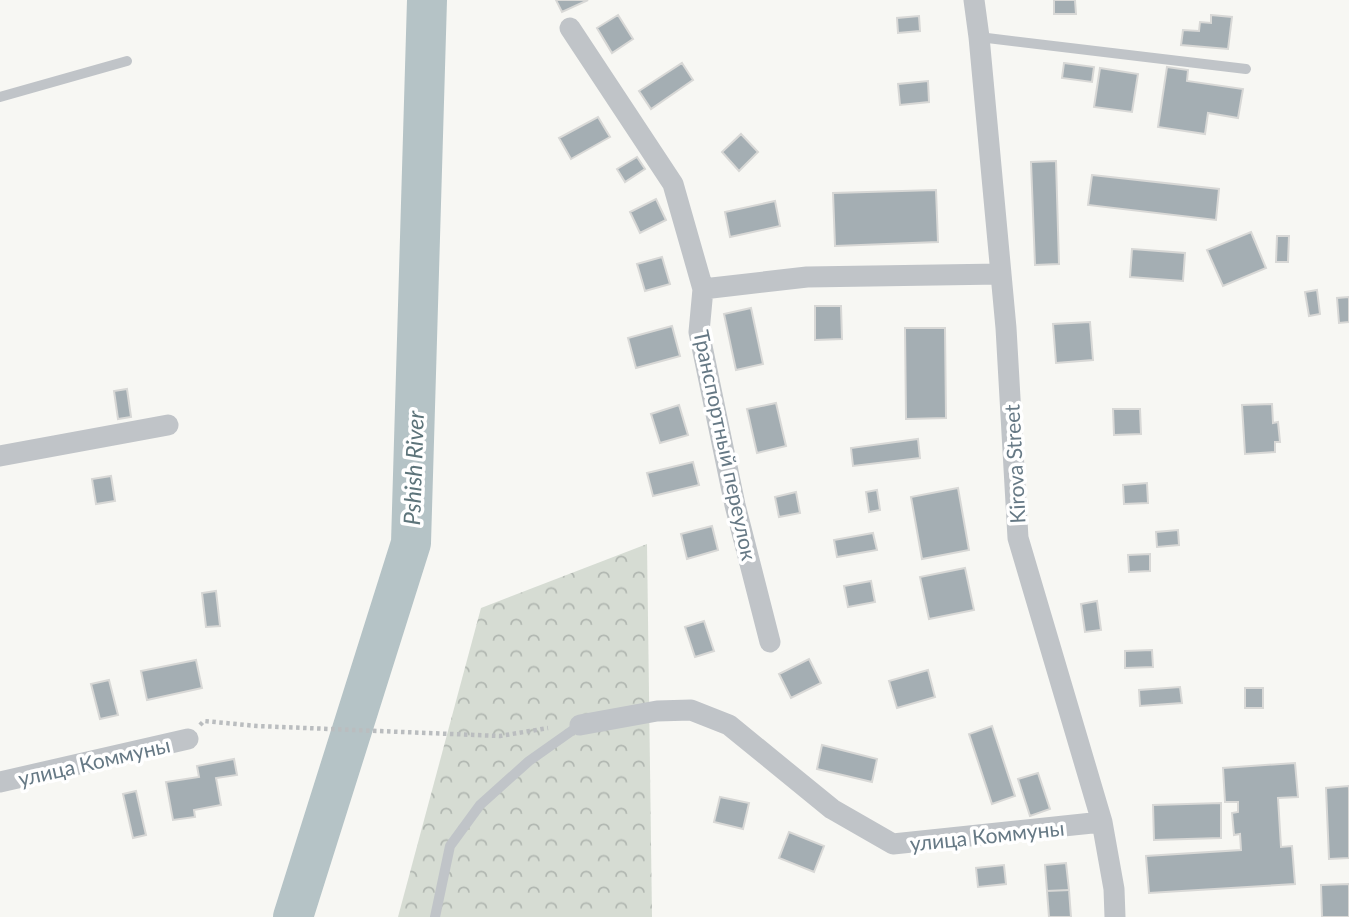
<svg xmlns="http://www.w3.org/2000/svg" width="1349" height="917" viewBox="0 0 1349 917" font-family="Lato,sans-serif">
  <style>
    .forest { fill: url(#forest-crowns) }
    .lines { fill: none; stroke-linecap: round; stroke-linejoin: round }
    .river { stroke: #b5c3c6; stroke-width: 40 }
    .building { fill: #a4aeb3; stroke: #d8d8d6; stroke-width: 2 }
    .path { stroke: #babdbf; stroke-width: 4.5; stroke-dasharray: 3.5 3.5; stroke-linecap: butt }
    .lane { stroke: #c0c4c8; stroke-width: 10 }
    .street { stroke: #c0c4c8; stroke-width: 21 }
    .labels { text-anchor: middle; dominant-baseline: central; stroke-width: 7; stroke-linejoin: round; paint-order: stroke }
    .street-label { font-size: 21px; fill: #667985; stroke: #fff }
    .water-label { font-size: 23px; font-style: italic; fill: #5d747a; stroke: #fff }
  </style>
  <defs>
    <pattern id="forest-crowns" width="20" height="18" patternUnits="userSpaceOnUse" patternTransform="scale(1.75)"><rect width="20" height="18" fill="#d6dcd3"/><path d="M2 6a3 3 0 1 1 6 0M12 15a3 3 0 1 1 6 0" fill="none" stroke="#b1b7b1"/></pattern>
  </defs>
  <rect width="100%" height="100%" fill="#f7f7f3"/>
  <!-- forest -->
  <path class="forest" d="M 647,544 L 652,917 L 398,917 L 481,608 Z"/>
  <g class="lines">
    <!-- river -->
    <path class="river" d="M 293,917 L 411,543 L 427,0"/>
  </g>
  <!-- building -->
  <path class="building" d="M 556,0 L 588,0 L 562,12 Z
    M 1054,0 L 1075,0 L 1076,14 L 1054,14 Z
    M 618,15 L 633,39 L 612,53 L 597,28 Z
    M 1211,15 L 1232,17 L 1228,49 L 1181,45 L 1183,30 L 1199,31 L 1200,22 L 1211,23 Z
    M 919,16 L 920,31 L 898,33 L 897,18 Z
    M 682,63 L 693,80 L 651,109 L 639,91 Z
    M 1064,63 L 1094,67 L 1092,82 L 1062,78 Z
    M 1167,67 L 1188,70 L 1187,81 L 1243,89 L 1238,118 L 1208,113 L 1205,134 L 1158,127 Z
    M 1100,68 L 1138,74 L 1132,112 L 1094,107 Z
    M 928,81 L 929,102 L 900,105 L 898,84 Z
    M 598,117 L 610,137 L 571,159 L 559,138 Z
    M 741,134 L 758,152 L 739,171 L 722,152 Z
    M 637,157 L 645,169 L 625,182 L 617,169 Z
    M 1056,161 L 1059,264 L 1035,265 L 1031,162 Z
    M 1092,175 L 1219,189 L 1216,220 L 1088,205 Z
    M 936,190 L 938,242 L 835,246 L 833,193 Z
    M 656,199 L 666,220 L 640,233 L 630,212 Z
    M 775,201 L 780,226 L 730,237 L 725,212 Z
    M 1251,232 L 1266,268 L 1223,286 L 1207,250 Z
    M 1277,236 L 1289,236 L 1288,262 L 1276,262 Z
    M 1132,249 L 1185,253 L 1183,281 L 1130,277 Z
    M 662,257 L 670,284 L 645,291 L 637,264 Z
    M 1317,290 L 1320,314 L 1309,316 L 1305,292 Z
    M 1349,297 L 1349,322 L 1339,323 L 1337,298 Z
    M 815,306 L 841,306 L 842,339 L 815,340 Z
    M 751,308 L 763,364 L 736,370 L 724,314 Z
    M 1090,322 L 1093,360 L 1056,363 L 1053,324 Z
    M 672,326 L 680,356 L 636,368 L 628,338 Z
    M 905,328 L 945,328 L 946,418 L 906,419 Z
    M 127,389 L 131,417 L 118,419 L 114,391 Z
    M 776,403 L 786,446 L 757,453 L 747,409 Z
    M 1272,404 L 1273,423 L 1278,422 L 1280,442 L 1275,442 L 1275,452 L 1245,454 L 1242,405 Z
    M 679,405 L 688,435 L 660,443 L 651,414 Z
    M 1113,409 L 1140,409 L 1141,434 L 1114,435 Z
    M 918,439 L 920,458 L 853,466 L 851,448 Z
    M 693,462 L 699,485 L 653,496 L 647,473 Z
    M 111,476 L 115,501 L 96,504 L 92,479 Z
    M 1147,483 L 1148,503 L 1124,504 L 1123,485 Z
    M 958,488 L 969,550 L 922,559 L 911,497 Z
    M 877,490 L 880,510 L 869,512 L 866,492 Z
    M 796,492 L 800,513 L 779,517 L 775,497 Z
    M 712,526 L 718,550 L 687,559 L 681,534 Z
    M 1178,530 L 1179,545 L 1157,547 L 1156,532 Z
    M 873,533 L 877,550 L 837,557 L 834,540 Z
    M 1150,554 L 1150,571 L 1129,572 L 1128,555 Z
    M 965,568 L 974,610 L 929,619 L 920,577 Z
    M 871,581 L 875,602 L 848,607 L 844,586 Z
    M 216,591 L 220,626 L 206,627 L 202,593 Z
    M 1097,601 L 1101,630 L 1085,632 L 1081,604 Z
    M 704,621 L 714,651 L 695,657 L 685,627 Z
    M 1152,650 L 1153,667 L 1125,668 L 1125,651 Z
    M 809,659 L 821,683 L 791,698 L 779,674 Z
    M 196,660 L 202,688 L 147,700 L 141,671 Z
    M 928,670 L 935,697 L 897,708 L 889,681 Z
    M 109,680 L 118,715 L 100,719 L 91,684 Z
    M 1180,687 L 1182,703 L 1140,706 L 1139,690 Z
    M 1245,688 L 1263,688 L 1263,708 L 1245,708 Z
    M 992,726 L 1015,796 L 992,804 L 969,734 Z
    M 822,745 L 877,759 L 872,782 L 817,769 Z
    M 234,759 L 237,775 L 216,778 L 221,805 L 194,810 L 195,817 L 173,820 L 166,782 L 199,777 L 197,766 Z
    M 1295,763 L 1298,797 L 1278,798 L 1281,847 L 1292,846 L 1295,884 L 1149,893 L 1146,856 L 1241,850 L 1240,834 L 1234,835 L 1232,813 L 1238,812 L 1238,802 L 1225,802 L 1223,768 Z
    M 1038,773 L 1050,809 L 1030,816 L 1018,779 Z
    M 1349,786 L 1349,858 L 1329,859 L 1326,788 Z
    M 136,791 L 146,835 L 133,838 L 123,794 Z
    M 720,797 L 749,803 L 743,829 L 714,822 Z
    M 1221,803 L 1221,838 L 1154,840 L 1153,805 Z
    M 789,832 L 824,846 L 814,872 L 779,858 Z
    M 1066,863 L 1069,890 L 1047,891 L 1045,865 Z
    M 1004,865 L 1006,884 L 978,887 L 976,868 Z
    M 1349,884 L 1349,917 L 1322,917 L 1321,885 Z
    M 1069,890 L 1071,917 L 1049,917 L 1047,891 Z"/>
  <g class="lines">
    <!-- path -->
    <path class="path" d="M 200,725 L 204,721 L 257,726 L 500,736 L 548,728"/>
    <!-- lane -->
    <path class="lane" d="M 979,37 L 1246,69
      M 0,97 L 127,61
      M 435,917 L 450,846 L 480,805 L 529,761 L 580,725"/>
    <!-- street -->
    <path class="street" d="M 974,0 L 979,37 L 1006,328 L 1018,538 L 1102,822 L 1114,889 L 1115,917
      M 570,28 L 673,184 L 703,289 L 699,332 L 735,505 L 770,642
      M 703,289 L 807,277 L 1001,274
      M 0,456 L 168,425
      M 580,725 L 657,711 L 691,710 L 729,725 L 832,809 L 893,844 L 1102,822
      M 0,782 L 188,739"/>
  </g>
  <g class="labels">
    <!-- street labels -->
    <g class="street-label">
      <text transform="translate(726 445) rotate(78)">Транспортный переулок</text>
      <text transform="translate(1014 464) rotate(-93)">Kirova Street</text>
      <text transform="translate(94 761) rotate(-13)">улица Коммуны</text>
      <text transform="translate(987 835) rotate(-6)">улица Коммуны</text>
    </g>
    <!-- water labels -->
    <g class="water-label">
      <text transform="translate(413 468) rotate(-88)">Pshish River</text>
    </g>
  </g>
</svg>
